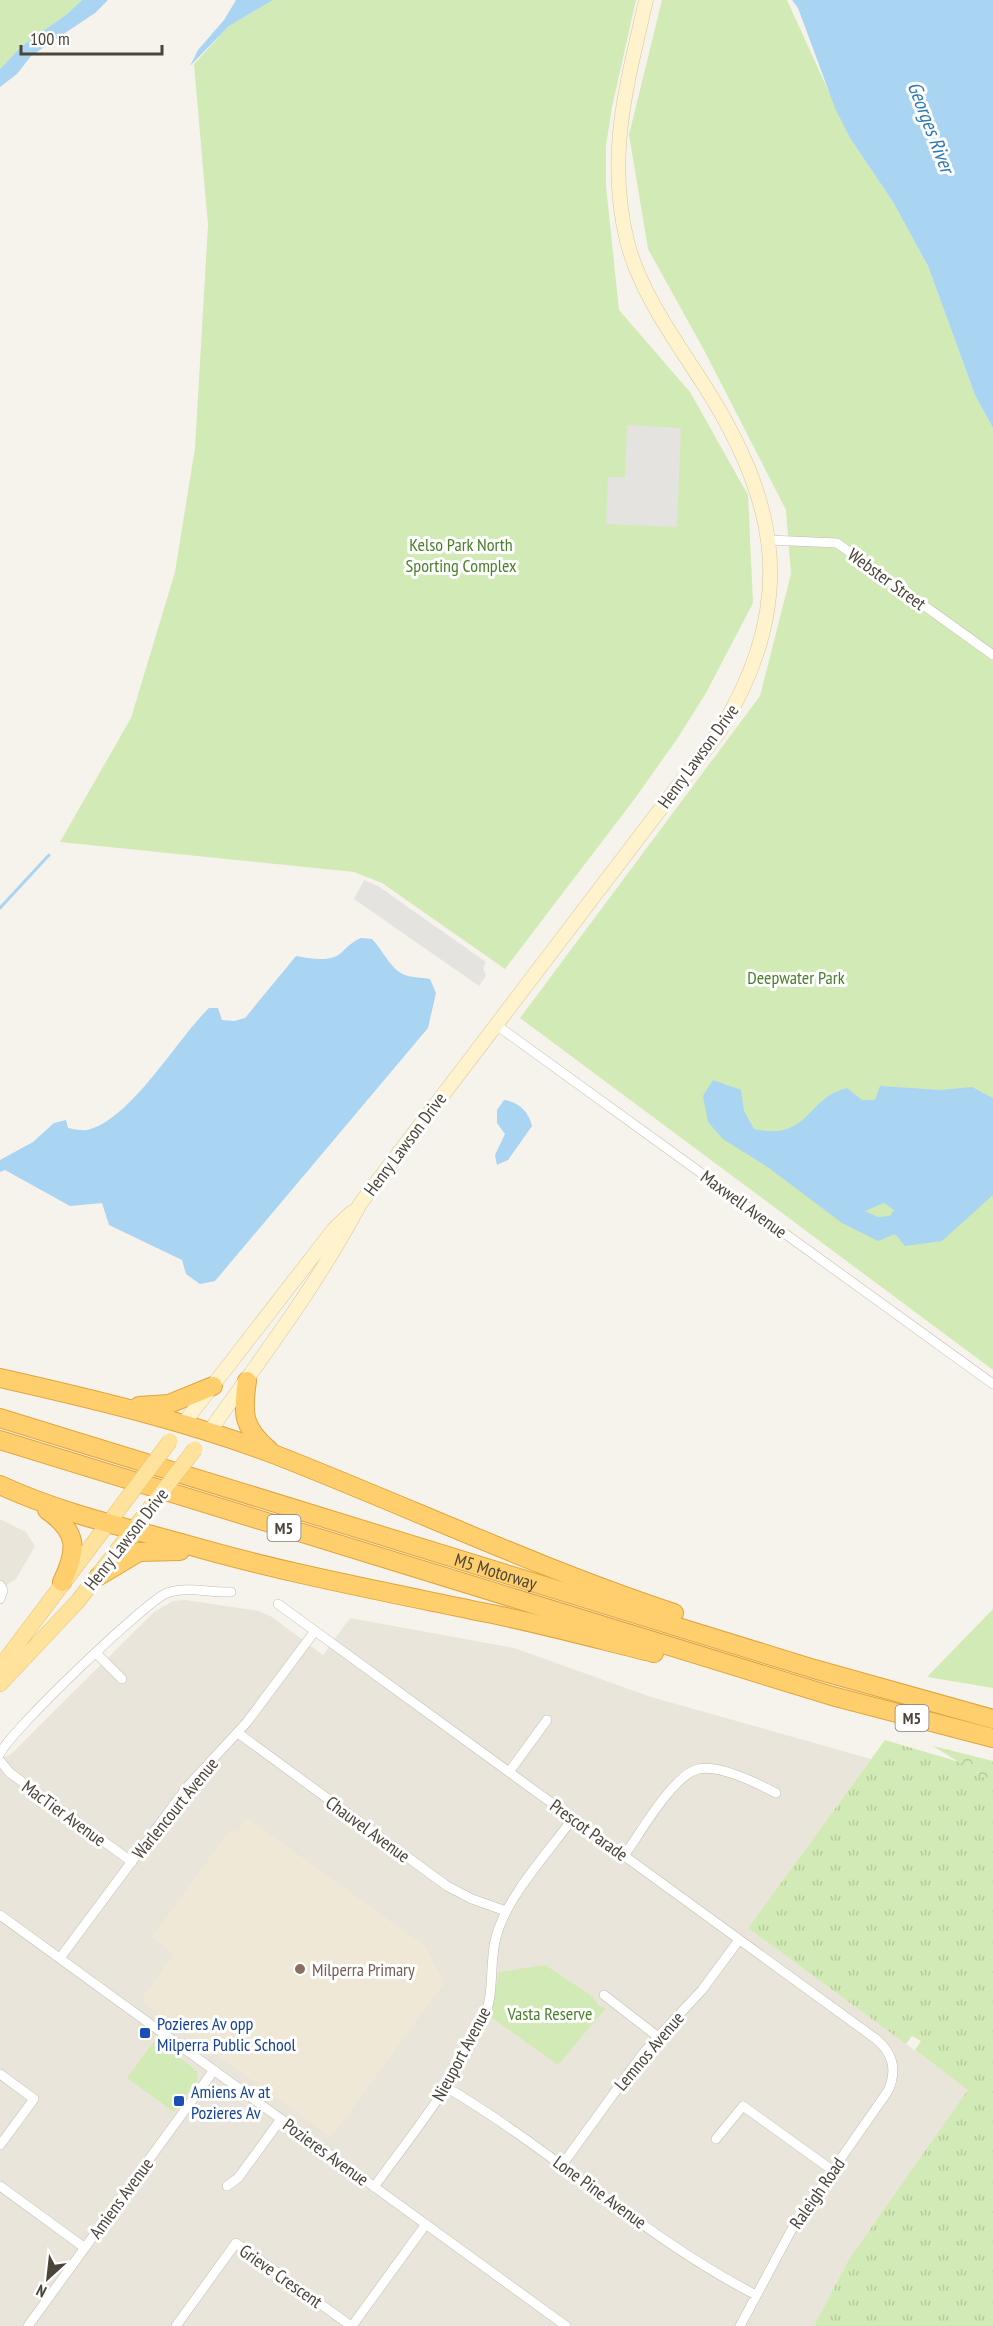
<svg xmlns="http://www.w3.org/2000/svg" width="993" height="2326" viewBox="0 0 993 2326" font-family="'PT Sans Narrow',sans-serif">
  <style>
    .residential { fill: #eae5da }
    .education { fill: #efe8d6 }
    .grass { fill: url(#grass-tufts) }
    .forest { fill: url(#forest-crowns) }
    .park { fill: #d2eab5 }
    .parking { fill: #e5e3e0 }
    .water { fill: #a9d4f2; fill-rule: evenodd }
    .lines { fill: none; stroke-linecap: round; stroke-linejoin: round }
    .stream { stroke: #a9d4f2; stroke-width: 3 }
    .street-casing { stroke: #c2bbae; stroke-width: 10 }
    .secondary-casing { stroke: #d6c79b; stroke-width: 15 }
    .primary-casing { stroke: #e6c16a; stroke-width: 16 }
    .highway-casing { stroke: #e0a43c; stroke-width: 20 }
    .street { stroke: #fff; stroke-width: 9 }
    .secondary { stroke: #fff3cd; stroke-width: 14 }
    .primary { stroke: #ffe39c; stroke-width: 15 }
    .highway { stroke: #ffcf6e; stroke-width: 18 }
    .primary-bridge-casing { stroke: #e6c16a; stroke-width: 16; stroke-linecap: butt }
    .primary-bridge { stroke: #ffe39c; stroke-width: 15 }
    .education-dot { fill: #8d6e63; stroke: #fff; stroke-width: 2 }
    .transit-dot { fill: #1a4fb4; stroke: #fff; stroke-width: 2 }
    .labels { text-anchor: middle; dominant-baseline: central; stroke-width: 6; stroke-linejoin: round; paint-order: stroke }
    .shield { fill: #fff; stroke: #817c74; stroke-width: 1.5 }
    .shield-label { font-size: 16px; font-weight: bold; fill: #4b4439 }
    .park-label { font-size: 18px; fill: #4a7f2a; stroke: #fff }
    .street-label { font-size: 18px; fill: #4b4439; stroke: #fff }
    .education-label { font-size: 18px; fill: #785e54; stroke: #fff; text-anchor: start }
    .transit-label { font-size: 18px; fill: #164399; stroke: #fff; text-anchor: start }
    .water-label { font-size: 20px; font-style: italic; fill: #2e7ab2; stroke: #fff }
  </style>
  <defs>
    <pattern id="grass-tufts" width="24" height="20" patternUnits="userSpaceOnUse" patternTransform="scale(1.5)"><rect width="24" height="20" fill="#d2eab5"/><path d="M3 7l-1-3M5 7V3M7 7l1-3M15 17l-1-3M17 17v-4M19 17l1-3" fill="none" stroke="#b6ca9c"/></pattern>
    <pattern id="forest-crowns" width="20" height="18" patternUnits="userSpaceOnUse" patternTransform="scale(1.5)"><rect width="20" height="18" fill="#d2eab5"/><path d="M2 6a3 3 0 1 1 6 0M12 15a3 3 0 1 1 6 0" fill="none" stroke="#b6ca9c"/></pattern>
  </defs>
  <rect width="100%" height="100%" fill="#f6f3ec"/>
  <!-- residential -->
  <path class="residential" d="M 0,1519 L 26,1532 L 35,1546 L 16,1579 L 0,1589 Z
    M 185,1600 L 259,1611 L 272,1617 L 323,1655 L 350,1618 L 514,1648 L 651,1697 L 871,1759 L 748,1928 L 969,2090 L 849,2259 L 814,2326 L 0,2326 L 0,1759 L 11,1754 L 154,1612 L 173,1601 Z"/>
  <!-- education -->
  <path class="education" d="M 247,1818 L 426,1947 L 444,1983 L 331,2137 L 141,2000 L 174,1954 L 152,1937 L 230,1830 L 236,1833 Z"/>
  <!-- grass -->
  <path class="grass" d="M 885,1740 L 993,1772 L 993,2326 L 814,2326 L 849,2259 L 968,2090 L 915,2050 L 921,2041 L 912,2036 L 906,2044 L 748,1928 Z"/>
  <!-- forest -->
  <path class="forest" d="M 933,1746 L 993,1761 L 993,1783 Z"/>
  <!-- park -->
  <path class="park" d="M 0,0 L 82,0 L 67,14 L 22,46 L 0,69 Z
    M 273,0 L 636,0 L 612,107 L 606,145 L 606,186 L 619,310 L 690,392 L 748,495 L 753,603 L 706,693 L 677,739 L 636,797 L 505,969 L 382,883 L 354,872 L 60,842 L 131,718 L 175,572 L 195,448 L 208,225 L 194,64 L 229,26 Z
    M 662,0 L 787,0 L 850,138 L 893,202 L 928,266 L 975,395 L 993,428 L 993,1370 L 520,1018 L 760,696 L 791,574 L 786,510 L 704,350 L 648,249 L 629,135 Z
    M 993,1609 L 993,1688 L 927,1677 Z
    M 545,1965 L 592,1996 L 598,2005 L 606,2008 L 558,2065 L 491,2017 L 499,1972 Z
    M 156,2039 L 198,2072 L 197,2081 L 174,2112 L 127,2078 Z"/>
  <!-- parking -->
  <path class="parking" d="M 627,425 L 681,428 L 677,527 L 606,524 L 608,477 L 625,477 Z
    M 364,880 L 378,886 L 486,962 L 483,968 L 486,976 L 479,986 L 354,899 Z"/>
  <!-- water -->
  <path class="water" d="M 82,0 L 108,0 L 95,13 L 31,56 L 17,74 L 0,87 L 0,69 L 22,46 L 67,14 Z
    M 236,0 L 273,0 L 229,26 L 190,66 L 198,50 L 224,20 Z
    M 792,0 L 993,0 L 993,428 L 975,395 L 928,266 L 893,202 L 850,138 L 835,108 L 798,8 Z
    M 361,938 L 372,939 C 383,950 390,969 405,975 C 412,978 422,977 430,979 L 436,993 L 428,1028 L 215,1281 L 200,1284 L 186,1274 L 182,1260 L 109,1225 L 102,1203 L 70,1206 L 5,1170 L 0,1172 L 0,1160 L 33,1142 L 54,1123 L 66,1120 L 68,1128 C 74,1129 82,1131 87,1130 C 131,1120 176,1040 209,1008 L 218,1008 L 222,1020 L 234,1021 L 245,1018 L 296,956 C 310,958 329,963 341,953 C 348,946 352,942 361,938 Z
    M 713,1080 L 741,1090 L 744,1111 L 754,1129 C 809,1142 808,1096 847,1088 L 862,1100 L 875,1100 L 880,1086 L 941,1090 L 972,1087 L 993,1098 L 993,1195 L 942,1241 L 905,1246 L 895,1234 L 878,1241 L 842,1223 L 769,1168 L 723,1139 L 708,1122 L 703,1096 ZM 884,1203 L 894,1210 L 890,1216 L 878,1217 L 865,1211 Z
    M 504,1100 C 519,1102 529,1112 532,1126 L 508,1160 L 497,1165 L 495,1155 L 505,1134 L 497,1123 L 497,1110 Z"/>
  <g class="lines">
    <!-- stream -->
    <path class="stream" d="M 0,908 L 49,855"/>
    <defs>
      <path id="street" d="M 769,540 L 837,543 L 993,655
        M 495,1024 L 993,1384
        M 0,1585 L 3,1590 L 0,1599
        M 278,1604 L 876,2039 C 894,2054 897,2071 888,2091 L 793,2227 L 740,2326
        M 96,1653 L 122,1679
        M 238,1733 L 447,1886 L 472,1899 L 506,1911
        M 0,1754 C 7,1734 147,1600 167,1593 C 187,1586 211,1593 231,1592
        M 0,1761 L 10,1773 L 132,1862
        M 509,1772 L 547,1720
        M 624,1856 C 639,1835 673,1775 698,1769 C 719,1764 757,1783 776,1793
        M 0,1915 L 566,2326
        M 60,1958 L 188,1786 L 247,1722 L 315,1631
        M 604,1995 L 657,2036
        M 0,2074 L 34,2099 L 0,2145
        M 446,2087 C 553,2150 645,2238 756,2295
        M 716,2139 L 743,2106 L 832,2170
        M 562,2165 L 644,2052 L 702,1990 L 739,1940
        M 0,2186 L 85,2248
        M 227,2186 L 238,2178 L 281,2119
        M 374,2187 C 413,2133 457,2080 484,2018 C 495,1992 489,1964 496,1937 C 507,1896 548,1853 573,1818
        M 28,2326 L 214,2070
        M 176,2326 L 236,2243 L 351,2326
        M 352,2326 L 426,2224"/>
      <path id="secondary" d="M 183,1424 L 334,1229 L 352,1212
        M 209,1432 C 262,1357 317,1285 360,1204 L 719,732 C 797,607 781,505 704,385 C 676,341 640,293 627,241 C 606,154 627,85 646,0"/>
      <path id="primary" d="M 0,1667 L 122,1505
        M 0,1684 L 78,1601 L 146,1513"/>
      <g id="highway">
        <path d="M 0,1378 C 93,1399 186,1421 276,1455 C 409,1507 538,1568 674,1613"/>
        <path d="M 247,1381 C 242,1414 243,1428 269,1450"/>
        <path d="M 139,1406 L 169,1404 L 213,1386"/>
        <path id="s1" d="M 0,1418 L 814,1669 L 993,1719"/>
        <path d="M 0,1440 L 832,1696 L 993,1738"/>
        <path d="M 0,1485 C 58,1512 120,1526 181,1543 C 280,1572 381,1591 482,1612 C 539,1623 597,1639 654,1653"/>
        <path d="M 47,1510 C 78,1532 78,1549 62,1582"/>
        <path d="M 99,1576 L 139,1552 L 180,1551"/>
      </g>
    </defs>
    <!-- street casing -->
    <use href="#street" class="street-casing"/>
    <!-- secondary casing -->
    <use href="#secondary" class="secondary-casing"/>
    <!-- primary casing -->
    <use href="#primary" class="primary-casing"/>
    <!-- highway casing -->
    <use href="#highway" class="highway-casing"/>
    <!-- street -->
    <use href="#street" class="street"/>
    <!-- secondary -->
    <use href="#secondary" class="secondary"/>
    <!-- primary -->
    <use href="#primary" class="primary"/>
    <!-- highway -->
    <use href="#highway" class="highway"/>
    <defs>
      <path id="primary-bridge" d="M 122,1505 L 170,1441
        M 146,1513 L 195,1449"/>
    </defs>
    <!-- primary-bridge casing -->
    <use href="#primary-bridge" class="primary-bridge-casing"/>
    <!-- primary-bridge -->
    <use href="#primary-bridge" class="primary-bridge"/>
  </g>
  <!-- markers -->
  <circle class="education-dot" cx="300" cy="1969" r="6"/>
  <g class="transit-dot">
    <rect x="139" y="2027" width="12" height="12" rx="3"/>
    <rect x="173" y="2095" width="12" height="12" rx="3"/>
  </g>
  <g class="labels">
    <!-- shield labels -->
    <g class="shield">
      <rect x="267.5" y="1515" width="33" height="26" rx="4.5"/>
      <rect x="895.5" y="1705" width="33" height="26" rx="4.5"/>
    </g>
    <g class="shield-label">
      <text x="284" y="1528">M5</text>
      <text x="912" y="1718">M5</text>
    </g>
    <!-- park labels -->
    <g class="park-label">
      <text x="461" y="544">Kelso Park North<tspan x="461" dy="21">Sporting Complex</tspan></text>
      <text x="796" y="977">Deepwater Park</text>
      <text x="550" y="2013">Vasta Reserve</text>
    </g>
    <!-- street labels -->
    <g class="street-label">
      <text transform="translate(887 579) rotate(36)">Webster Street</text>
      <text transform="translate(698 756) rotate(-54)">Henry Lawson Drive</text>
      <text transform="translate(405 1144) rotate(-53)">Henry Lawson Drive</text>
      <text transform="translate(744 1204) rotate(36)">Maxwell Avenue</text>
      <text transform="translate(126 1539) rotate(-52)">Henry Lawson Drive</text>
      <text stroke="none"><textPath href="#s1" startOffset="519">M5 Motorway</textPath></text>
      <text transform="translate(175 1808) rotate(-51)">Warlencourt Avenue</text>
      <text transform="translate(64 1813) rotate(36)">MacTier Avenue</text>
      <text transform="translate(368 1829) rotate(36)">Chauvel Avenue</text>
      <text transform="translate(589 1830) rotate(36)">Prescot Parade</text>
      <text transform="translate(649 2051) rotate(-50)">Lemnos Avenue</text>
      <text transform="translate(461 2054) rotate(-62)">Nieuport Avenue</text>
      <text transform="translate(326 2152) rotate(36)">Pozieres Avenue</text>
      <text transform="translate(600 2192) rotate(36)">Lone Pine Avenue</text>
      <text transform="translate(817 2193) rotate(-55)">Raleigh Road</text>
      <text transform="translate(121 2198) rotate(-54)">Amiens Avenue</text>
      <text transform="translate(281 2276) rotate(35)">Grieve Crescent</text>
    </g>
    <!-- education labels -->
    <g class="education-label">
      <text x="312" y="1969">Milperra Primary</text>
    </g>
    <!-- transit labels -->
    <g class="transit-label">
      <text x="157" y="2023">Pozieres Av opp<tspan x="157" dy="21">Milperra Public School</tspan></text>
      <text x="191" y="2091">Amiens Av at<tspan x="191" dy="21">Pozieres Av</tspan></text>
    </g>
    <!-- water labels -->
    <g class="water-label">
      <text transform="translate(931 127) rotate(69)">Georges River</text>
    </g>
  </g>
  <!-- north arrow -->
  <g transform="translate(48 2278) rotate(207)" stroke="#ffffff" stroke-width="4.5" paint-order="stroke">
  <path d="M0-4.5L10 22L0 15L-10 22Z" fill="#4b4439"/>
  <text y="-9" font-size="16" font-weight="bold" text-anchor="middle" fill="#4b4439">N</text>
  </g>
  <!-- scale -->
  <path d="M21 45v9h141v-9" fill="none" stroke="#4b4439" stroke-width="3"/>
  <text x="30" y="45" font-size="18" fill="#4b4439" stroke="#ffffff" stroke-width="4.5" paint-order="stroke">100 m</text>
</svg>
